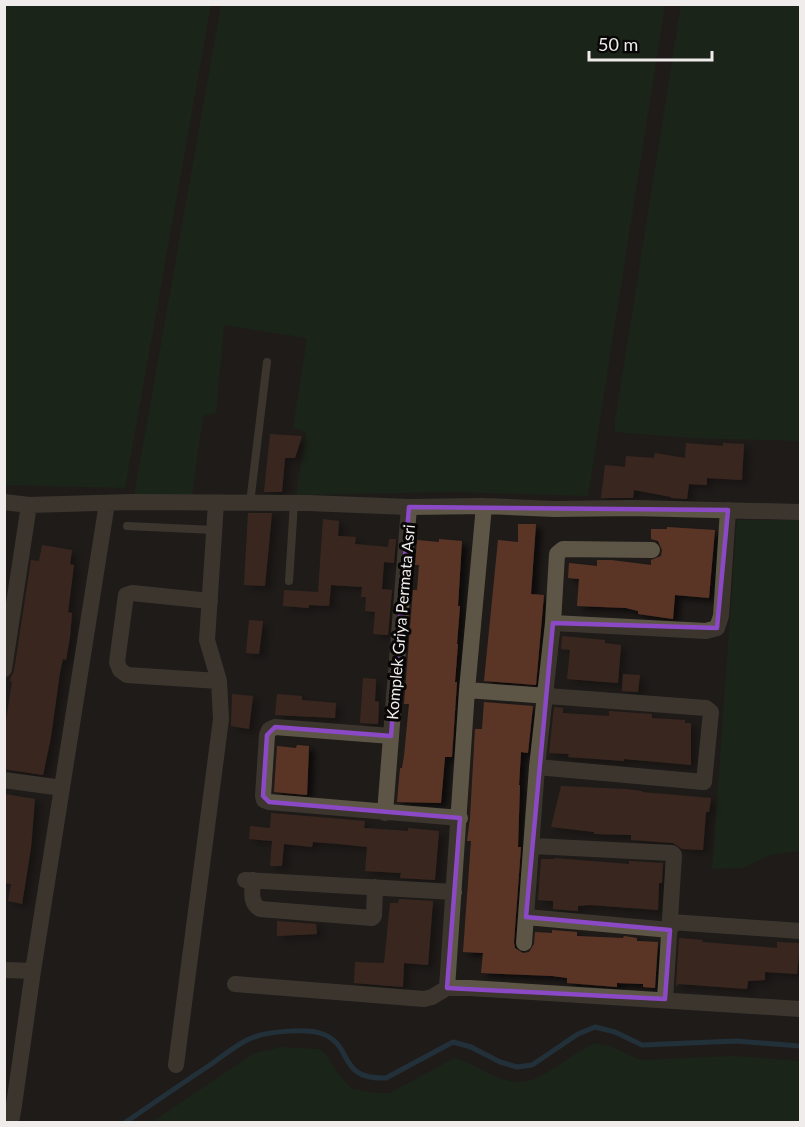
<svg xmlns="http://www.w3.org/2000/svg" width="805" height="1127" viewBox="0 0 805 1127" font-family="Lato,sans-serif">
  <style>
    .green { fill: #172f19 }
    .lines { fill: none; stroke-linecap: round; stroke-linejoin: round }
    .stream { stroke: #274a61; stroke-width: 5 }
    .building { fill: #5a3628; filter: url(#shadow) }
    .lane { stroke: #5d5647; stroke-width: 8 }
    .street { stroke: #5d5647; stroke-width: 16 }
    .marked { fill: none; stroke: #8c49c6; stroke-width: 4.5; stroke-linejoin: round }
    .labels { text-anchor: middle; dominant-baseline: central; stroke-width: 6; stroke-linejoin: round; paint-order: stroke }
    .street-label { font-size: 16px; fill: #efeceb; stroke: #080606 }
  </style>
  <defs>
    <filter id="shadow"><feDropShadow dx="6" dy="4" stdDeviation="3" flood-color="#0009"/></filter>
  </defs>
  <rect width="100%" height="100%" fill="#1f1b19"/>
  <!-- green -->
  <path class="green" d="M 5,4 L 211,5 L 125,488 L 5,485 Z
    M 221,5 L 665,5 L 588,496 L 455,492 L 296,495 L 306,432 L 293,428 L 307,338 L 224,325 L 216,413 L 203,416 L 192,495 L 134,496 Z
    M 681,5 L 800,5 L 800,441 L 692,438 L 615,432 L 615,421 Z
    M 737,520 L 800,520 L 800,851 L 770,855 L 743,868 L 712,869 Z
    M 595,1043 L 610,1046 L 640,1060 L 736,1056 L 800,1061 L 800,1122 L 152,1122 L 254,1053 L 282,1047 L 318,1049 L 326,1054 L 337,1072 L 352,1089 L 375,1093 L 390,1093 L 454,1058 C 475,1063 494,1080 516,1082 C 540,1085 571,1053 595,1043 Z"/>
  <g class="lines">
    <!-- stream -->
    <path class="stream" d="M 126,1122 C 155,1102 184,1082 213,1063 C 224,1055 235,1046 247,1040 C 264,1031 306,1028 323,1034 C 354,1046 337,1080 386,1078 L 453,1042 L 471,1047 L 500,1062 L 517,1067 L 532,1065 L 578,1034 L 595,1027 L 615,1032 L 642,1045 L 736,1041 L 800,1046"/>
  </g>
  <!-- building -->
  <path class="building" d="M 270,434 L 302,436 L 295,458 L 285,458 L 282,492 L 264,492 Z
    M 686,443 L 723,446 L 723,443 L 744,444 L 742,480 L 707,478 L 707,485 L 689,484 L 687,499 L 671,498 L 671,497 L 634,490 L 633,498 L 601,498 L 605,465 L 625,467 L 626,456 L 654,458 L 655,453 L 685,458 Z
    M 248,513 L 272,513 L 265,586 L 244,585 Z
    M 323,519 L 339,521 L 338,536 L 356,537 L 355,544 L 388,547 L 389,539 L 396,539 L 394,563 L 384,562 L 382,589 L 392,590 L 388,635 L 373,634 L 375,612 L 365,611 L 366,597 L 361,597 L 362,587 L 331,585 L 329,606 L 309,605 L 309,608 L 283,606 L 284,590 L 318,592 Z
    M 518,524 L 536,524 L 531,594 L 544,595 L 536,685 L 484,681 L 498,540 L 518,542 Z
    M 667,527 L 715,530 L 709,598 L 675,595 L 673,619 L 638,614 L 638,611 L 626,608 L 577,606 L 579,579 L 568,578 L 569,563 L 597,566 L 597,560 L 611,560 L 651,565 L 651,560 L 661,556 L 662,550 L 658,541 L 651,539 L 651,529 L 667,529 Z
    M 439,539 L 462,541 L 458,606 L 460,606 L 457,644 L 458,644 L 455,682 L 457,682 L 452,757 L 445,757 L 441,803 L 397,802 L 400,768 L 402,768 L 404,756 L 409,704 L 404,704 L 413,590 L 417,590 L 419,565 L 415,565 L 417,540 L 439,542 Z
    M 42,545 L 72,550 L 70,564 L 74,565 L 68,612 L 72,613 L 70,637 L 66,660 L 63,659 L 60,672 L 51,737 L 43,775 L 4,769 L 4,733 L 12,682 L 10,681 L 11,677 L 14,671 L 31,560 L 39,561 Z
    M 249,620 L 263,621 L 259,654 L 246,653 Z
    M 562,636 L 605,640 L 605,643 L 621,645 L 618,683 L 567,679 L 570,650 L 561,649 Z
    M 623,674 L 640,675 L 638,692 L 622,691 Z
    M 363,678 L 376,679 L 375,701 L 379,702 L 378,724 L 360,723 Z
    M 232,694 L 253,696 L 249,729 L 231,726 Z
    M 277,694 L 302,696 L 302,700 L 336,703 L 335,718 L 275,715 Z
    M 484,702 L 533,706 L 528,753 L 521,752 L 519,785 L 520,785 L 518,847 L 521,847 L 514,942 L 515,948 L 523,953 L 529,952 L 534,944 L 535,932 L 552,933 L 552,930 L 577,932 L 577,936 L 623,938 L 624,936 L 637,938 L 637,941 L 658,942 L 655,988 L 643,987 L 643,984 L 617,983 L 617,987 L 567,983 L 567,978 L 552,976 L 481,973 L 483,953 L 463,952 L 471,841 L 467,841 L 470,818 L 475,729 L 482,729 Z
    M 554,707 L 563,708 L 563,713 L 609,716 L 609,711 L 652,714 L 652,718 L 685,720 L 685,723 L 691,723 L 691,765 L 624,759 L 624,761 L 568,757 L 569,754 L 549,753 Z
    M 297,745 L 309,746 L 307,795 L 274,792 L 277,746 L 296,748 Z
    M 561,786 L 626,789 L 642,791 L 642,792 L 711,798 L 709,812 L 706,812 L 703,850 L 682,849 L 673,843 L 631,840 L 631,835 L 594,834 L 594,832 L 551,827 Z
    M 4,794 L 35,799 L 31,848 L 22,904 L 8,901 L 11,884 L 4,883 Z
    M 271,813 L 365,821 L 364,828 L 408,831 L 408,828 L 439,831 L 435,880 L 400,878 L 401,873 L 365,871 L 367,847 L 339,844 L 313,842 L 312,847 L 284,844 L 282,866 L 270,866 L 272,841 L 249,839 L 250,826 L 270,828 Z
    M 554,858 L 629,864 L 629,861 L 663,863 L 662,883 L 659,883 L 658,910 L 590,905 L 578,906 L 578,911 L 553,909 L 553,901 L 538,900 L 541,859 L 554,859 Z
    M 399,899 L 433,901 L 428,965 L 404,963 L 403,987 L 354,983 L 355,962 L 384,963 L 390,903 L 398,903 Z
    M 277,921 L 316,924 L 317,934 L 277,936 Z
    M 679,938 L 703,940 L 702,942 L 777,948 L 777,942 L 800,943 L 797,974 L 765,972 L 765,980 L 748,981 L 747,989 L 679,984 L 676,986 Z"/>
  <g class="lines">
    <!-- lane -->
    <path class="lane" d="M 250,503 L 267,362
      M 127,526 L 214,530
      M 289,581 L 294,503"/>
    <!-- street -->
    <path class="street" d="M 4,502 L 29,505 L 131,502 L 308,503 L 409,507 L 484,506 L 554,509 L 633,508 L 800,512
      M 210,601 L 132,593 L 126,595 L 117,662 L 120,670 L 127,675 L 219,681
      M 553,623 L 706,631 L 717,628 L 721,616 L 728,510
      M 4,669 L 29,505
      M 467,690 L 706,708 L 711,712 L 704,782 L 537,767
      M 391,736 L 275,727 L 269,730 L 267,735 L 263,796 L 264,800 L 269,802 L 460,818
      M 4,780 L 62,788
      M 385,813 L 409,507
      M 533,846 L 672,853 L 674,855 L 665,999
      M 245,880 L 454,892
      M 253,880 C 252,892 250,903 260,909 L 372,918 L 374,916 L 375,887
      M 526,917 L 670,930
      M 671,922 L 800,931
      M 524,943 L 537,767 L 553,623 L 557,554 L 563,549 L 652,550
      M 4,970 L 33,971
      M 235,984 L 424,999 L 432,997 L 447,988 L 469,988 L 800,1009
      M 447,988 L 467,690 L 484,506
      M 176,1065 L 221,719 L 219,681 L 207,640 L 216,503
      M 8,1122 L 12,1117 L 14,1105 L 33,971 L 107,503"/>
  </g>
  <!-- marked area -->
  <path d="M0 0H805V1127H0ZM 409,507 L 728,510 L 717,628 L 553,623 L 526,917 L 670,930 L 665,999 L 447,988 L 460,818 L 269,802 L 263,796 L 267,735 L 275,727 L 391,736 Z" fill="#1f1b19" fill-opacity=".55" fill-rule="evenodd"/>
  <path class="marked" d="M 409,507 L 728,510 L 717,628 L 553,623 L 526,917 L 670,930 L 665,999 L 447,988 L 460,818 L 269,802 L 263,796 L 267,735 L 275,727 L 391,736 Z"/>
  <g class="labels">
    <!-- street labels -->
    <g class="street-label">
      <text transform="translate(400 622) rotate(-85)">Komplek Griya Permata Asri</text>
    </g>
  </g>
  <!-- border -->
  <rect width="805" height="1127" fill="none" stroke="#efeceb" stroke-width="12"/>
  <!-- scale -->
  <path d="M589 51v9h123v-9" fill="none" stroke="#efeceb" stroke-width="3"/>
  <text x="598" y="51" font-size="18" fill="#efeceb" stroke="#080606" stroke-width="4.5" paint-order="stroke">50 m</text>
</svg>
